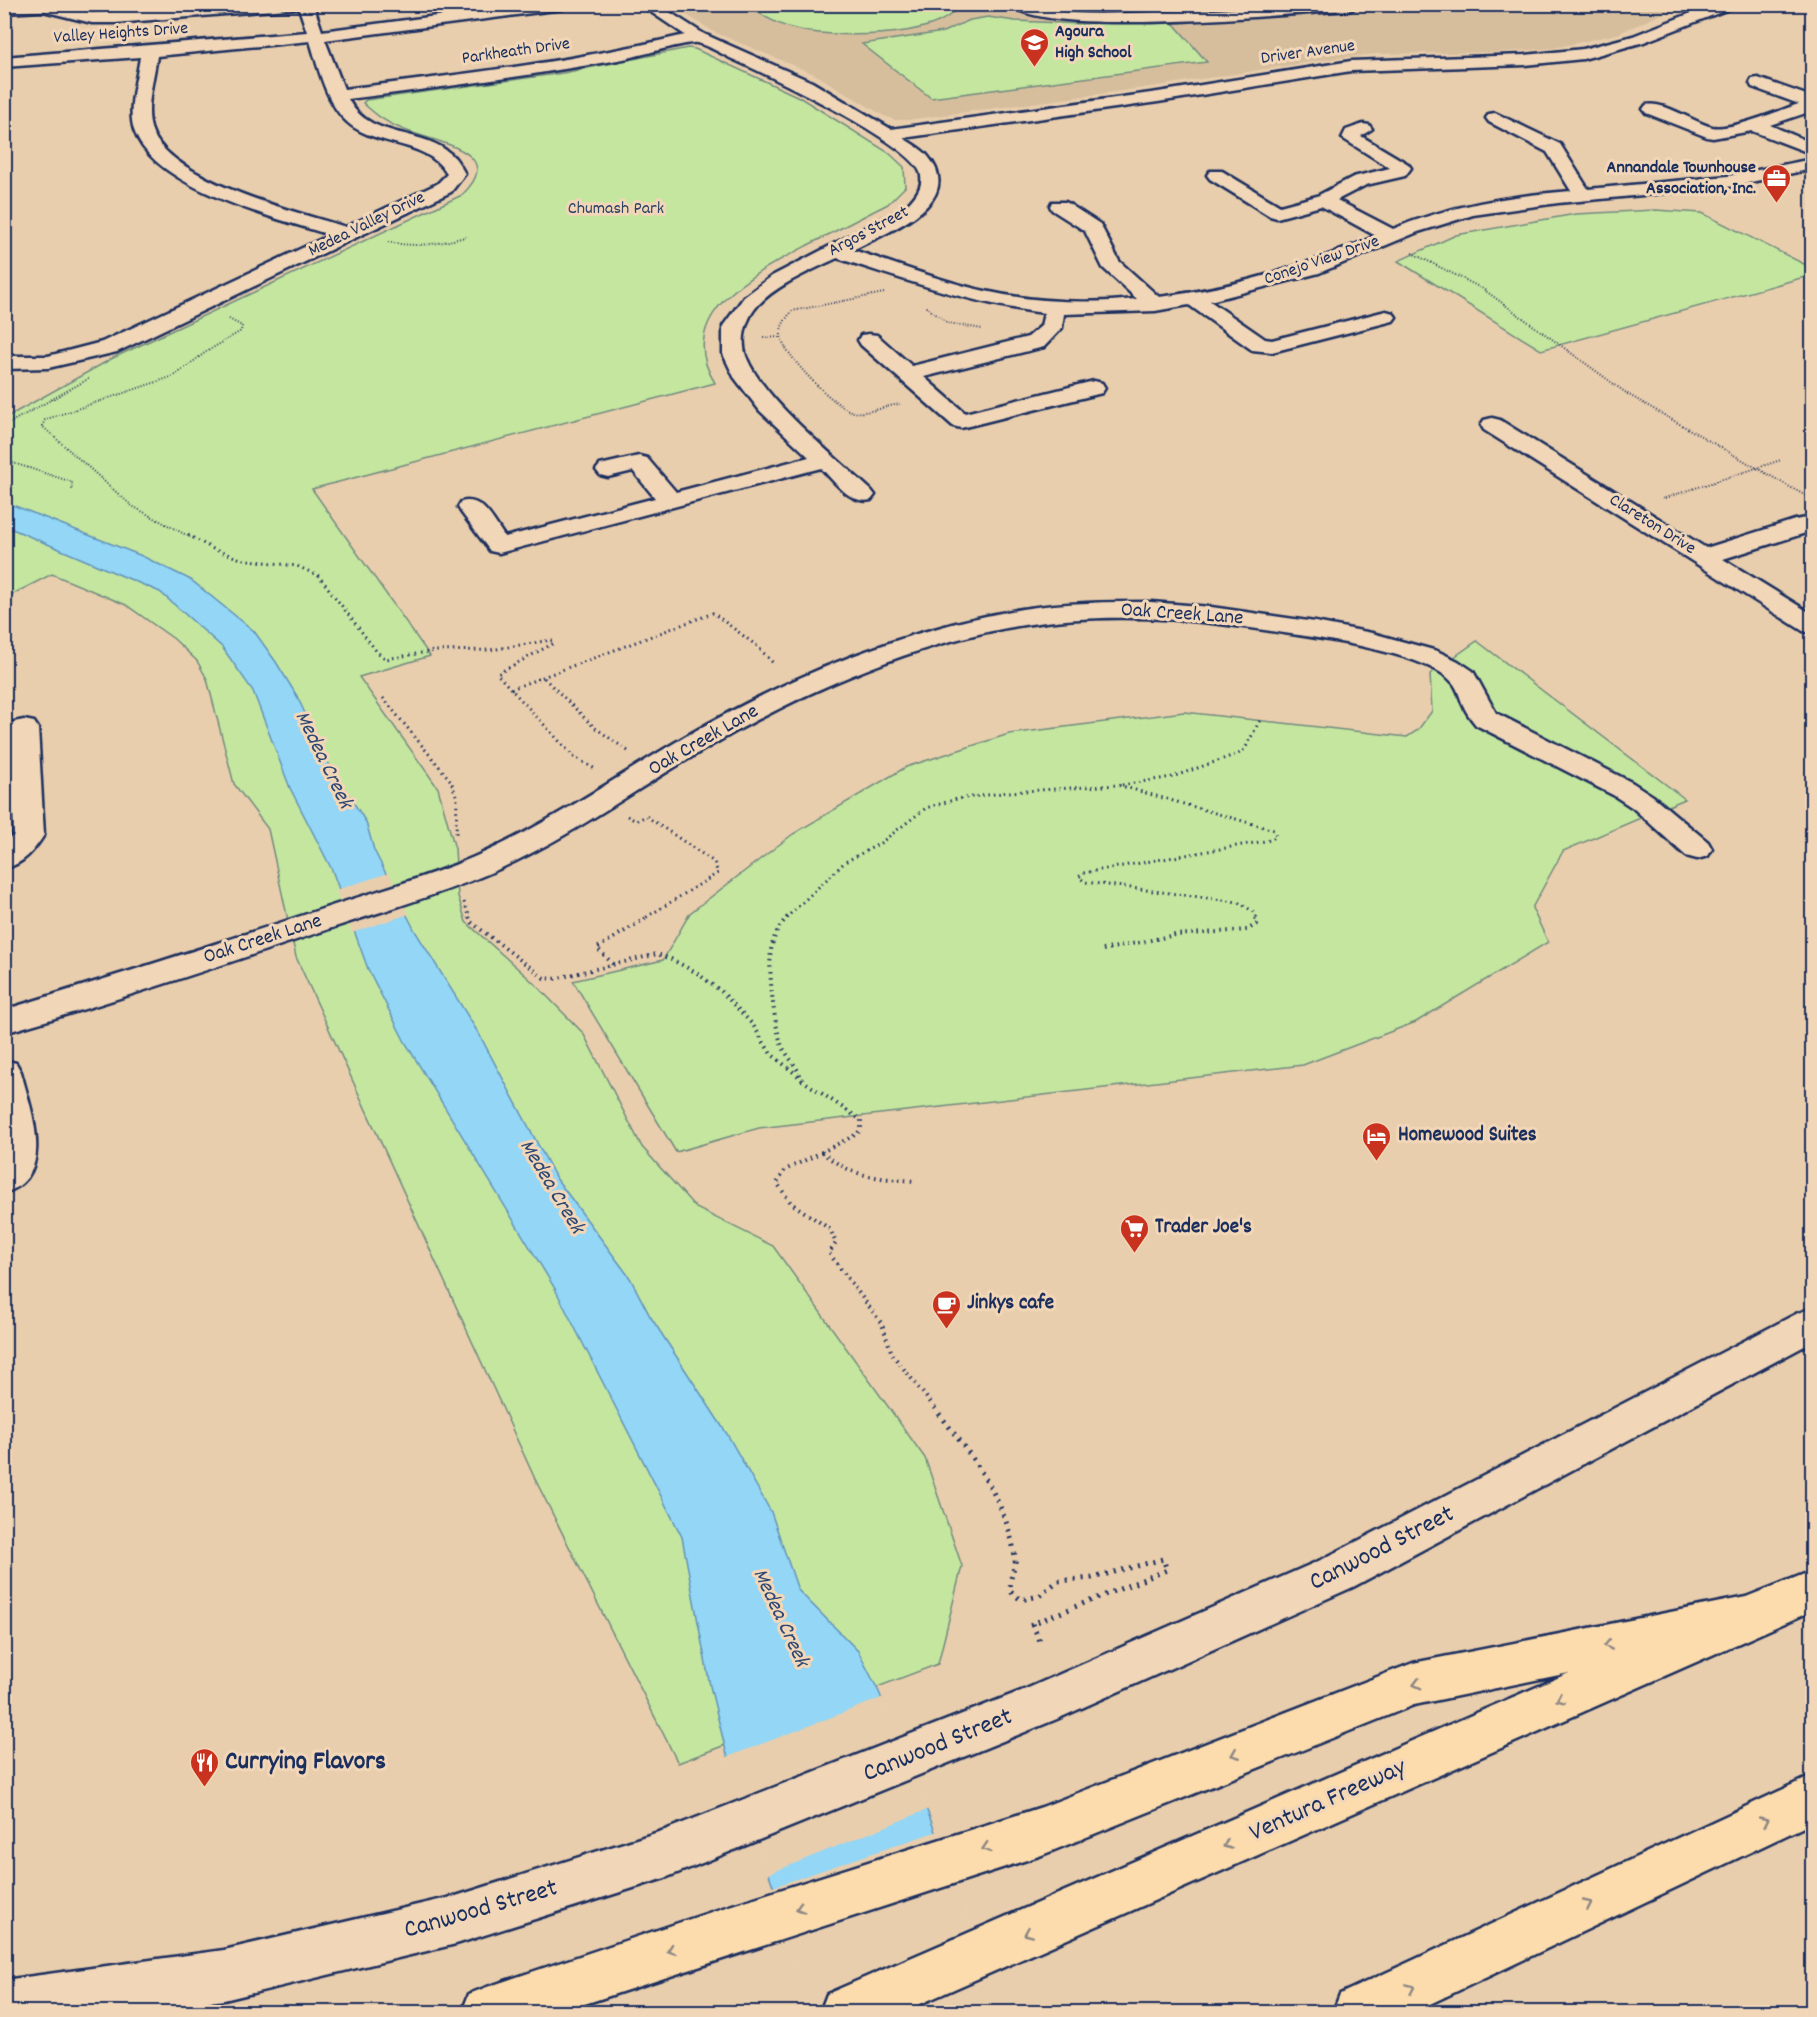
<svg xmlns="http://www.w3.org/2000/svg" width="1817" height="2017" viewBox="0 0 1817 2017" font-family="Dekko,sans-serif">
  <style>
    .built { fill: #d6be9d }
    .green { fill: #c5e69f; stroke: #708a7e; stroke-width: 1.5 }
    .water { fill: #93d6f5; stroke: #6393b9; stroke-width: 1.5 }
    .pier { fill: #e9cead }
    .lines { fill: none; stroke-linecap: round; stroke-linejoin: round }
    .minor-casing { stroke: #1b2f5e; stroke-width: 5 }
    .highway-casing { stroke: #1b2f5e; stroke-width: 5 }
    .path-far3 { stroke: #1b2f5e; stroke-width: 2; stroke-dasharray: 1 2; stroke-linecap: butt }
    .path-far2 { stroke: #1b2f5e; stroke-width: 3; stroke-dasharray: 1.5 4; stroke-linecap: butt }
    .path-far1 { stroke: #1b2f5e; stroke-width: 4; stroke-dasharray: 1.5 4.5; stroke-linecap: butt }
    .path { stroke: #1b2f5e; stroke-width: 5; stroke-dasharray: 2 6; stroke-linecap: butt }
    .minor { fill: #f1d6b8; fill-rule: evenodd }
    .highway { fill: #fcdcac; fill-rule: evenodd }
    .oneway { stroke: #8c8685 }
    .labels { text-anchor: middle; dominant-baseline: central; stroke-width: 6; stroke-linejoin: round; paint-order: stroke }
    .far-poi-label { font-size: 18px; font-weight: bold; fill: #1b2f5e; stroke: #f1d6b8; text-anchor: start }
    .far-street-label { font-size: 18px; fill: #1b2f5e; stroke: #f1d6b8 }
    .far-park-label { font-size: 18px; fill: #2c4164; stroke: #f1d6b8 }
    .street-label { font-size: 21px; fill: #1b2f5e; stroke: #f1d6b8 }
    .poi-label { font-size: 21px; font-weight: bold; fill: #1b2f5e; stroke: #f1d6b8; text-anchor: start }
    .water-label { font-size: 22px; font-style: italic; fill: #2d4875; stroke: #f1d6b8 }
    .near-street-label { font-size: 26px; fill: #1b2f5e; stroke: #f1d6b8 }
    .near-poi-label { font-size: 26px; font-weight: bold; fill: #1b2f5e; stroke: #f1d6b8; text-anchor: start }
  </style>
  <rect width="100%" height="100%" fill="#e9cead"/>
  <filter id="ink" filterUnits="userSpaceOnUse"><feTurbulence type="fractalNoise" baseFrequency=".0167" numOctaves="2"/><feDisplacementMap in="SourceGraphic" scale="12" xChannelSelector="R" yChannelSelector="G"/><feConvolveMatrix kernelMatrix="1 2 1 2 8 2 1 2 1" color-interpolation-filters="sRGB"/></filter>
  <g filter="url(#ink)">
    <!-- built -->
    <path class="built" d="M 671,5 L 1691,5 L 1662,14 L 1617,34 L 1555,48 L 1503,52 L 1377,54 L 1337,58 L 1151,87 L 908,120 L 895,120 L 884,116 L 816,75 L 714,32 Z"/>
    <!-- green -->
    <path class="green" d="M 746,5 L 958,4 L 958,5 C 942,41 824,38 791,28 C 774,23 761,15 746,5 Z
      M 988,17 L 1015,21 L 1083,24 L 1157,19 L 1174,24 L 1207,62 L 931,98 L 862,44 L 943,32 L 970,20 Z
      M 688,48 L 695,49 L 799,97 L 889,153 L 904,167 L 905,187 L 888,204 C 862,217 836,231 810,244 C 760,270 671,313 715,383 L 312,489 L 430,656 L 359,677 L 438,788 L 455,849 L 458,896 L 466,922 L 535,984 L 583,1033 L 642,1147 L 696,1208 L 773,1246 L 925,1458 L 962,1566 L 938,1664 L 678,1763 L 535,1479 L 296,957 L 268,829 L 234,784 L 207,679 L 197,661 L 174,639 L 126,605 L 52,574 L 5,598 L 5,418 L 113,358 L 462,195 C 509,150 432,142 402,129 C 386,123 375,114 363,103 L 366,100 L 563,73 Z
      M 1655,210 L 1702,213 L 1812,268 L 1812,275 L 1541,350 L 1398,261 L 1456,235 L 1576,214 Z
      M 1477,641 L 1685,799 L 1563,851 L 1532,908 L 1548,942 L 1416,1022 L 1303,1065 L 759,1128 L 676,1152 L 573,981 L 663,960 L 690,913 L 793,834 L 906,767 L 1009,734 L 1184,712 L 1407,737 L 1418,730 L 1432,711 L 1430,674 Z"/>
    <!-- water -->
    <path class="water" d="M 5,502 L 142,556 L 191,580 L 254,631 L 276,662 L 297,696 L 327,761 L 366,822 L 374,850 L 415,931 L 479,1034 L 556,1178 L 630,1278 L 650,1316 L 727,1434 L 771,1512 L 798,1590 L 858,1651 L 879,1692 L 930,1818 L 1001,2012 L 817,2012 L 726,1751 L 710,1686 L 682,1537 L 554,1287 L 405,1042 L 368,969 L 332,870 L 290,788 L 253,691 L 222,647 L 160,592 L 5,526 Z"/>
    <!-- pier -->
    <path class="pier" d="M 389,873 L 409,914 L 352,933 L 336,890 Z
      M 884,1697 L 929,1809 L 766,1875 L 725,1758 Z
      M 938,1831 L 1004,2012 L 813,2012 L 770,1888 Z"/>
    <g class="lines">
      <defs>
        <path id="minor" d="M 4,4 L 56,4 L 92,13 L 229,4 L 313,4 L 322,31 L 528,4 L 570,4 L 563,9 L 325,40 L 344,89 C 458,75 572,62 685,35 L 639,4 L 657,4 L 704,34 L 812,82 L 891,129 L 1158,92 L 1351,61 L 1525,55 L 1583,49 L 1633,36 L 1714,4 L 1736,4 L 1734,7 L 1644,42 L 1583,59 L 1525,65 L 1351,71 L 1158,102 L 903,138 C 911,143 920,148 926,154 C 970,203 886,232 853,250 C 896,264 940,281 985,291 C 1034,302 1086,304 1137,299 L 1103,268 L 1085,231 L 1052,210 L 1050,206 L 1052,202 L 1066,202 L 1100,224 L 1119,261 L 1159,297 C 1233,288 1306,266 1376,236 L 1321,206 L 1277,218 L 1270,216 L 1210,179 L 1207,175 L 1210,171 L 1222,171 L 1280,206 L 1317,196 L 1353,177 L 1390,168 L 1342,138 L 1346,130 L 1363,124 L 1369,125 L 1372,129 L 1361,136 L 1408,164 L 1411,168 L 1405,176 L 1366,185 L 1337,200 L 1393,229 C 1450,205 1509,196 1571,191 L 1547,152 L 1489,122 L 1486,118 L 1489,114 L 1495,113 L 1560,144 L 1588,189 L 1728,176 L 1812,159 L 1812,169 L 1728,187 L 1558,203 L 1473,215 L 1418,232 L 1319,273 L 1210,301 L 1265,339 L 1272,340 L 1386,311 L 1393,313 L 1396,317 L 1393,321 L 1272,352 L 1252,350 L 1189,305 L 1155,311 L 1064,314 L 1062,328 L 1044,347 L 924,377 L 965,413 L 1094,381 L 1102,383 L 1105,388 L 1102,393 L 961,428 L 953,426 L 861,345 L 858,340 L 861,335 L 869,334 L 877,335 L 912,366 L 1028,337 L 1041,326 L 1044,313 C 972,304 906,280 837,258 C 811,271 779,283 758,305 C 746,318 740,339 746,356 C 762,399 836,457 871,490 L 875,495 L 871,500 C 851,505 835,482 821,468 L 499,553 L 490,551 L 461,512 L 458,507 L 461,502 C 483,496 493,521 505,537 L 655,498 L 633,471 L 608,477 L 600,475 L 596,470 L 600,465 L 639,456 L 647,458 L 676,492 L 809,457 L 760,411 L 734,377 L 723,354 L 723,326 L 744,297 L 772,276 L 905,207 C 915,197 925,186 920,172 C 909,142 764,73 730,58 C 720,53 708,45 697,43 C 688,41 633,58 618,60 C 528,76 438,88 348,99 C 370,142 426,126 455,158 C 459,163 462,169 465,174 L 451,192 L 117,352 L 48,368 L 4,369 L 4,356 L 48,356 L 102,342 L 330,235 C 277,218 154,189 134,130 C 127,108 137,79 140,57 L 4,67 L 4,57 L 307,32 L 299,8 L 115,23 L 92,23 L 43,11 L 4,13 ZM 310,41 C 318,67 326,102 346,121 C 374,148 426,138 447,174 L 437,184 L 346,227 C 299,213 166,180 151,128 C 145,106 154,78 157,56 Z
          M 1010,4 C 1031,4 1051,12 1073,13 C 1110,15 1147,12 1184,11 C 1242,11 1301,0 1359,5 L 1351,10 C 1295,13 1041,39 1010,4 Z
          M 1758,78 L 1812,97 L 1812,111 L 1770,125 L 1812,143 L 1812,154 L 1752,131 L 1713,138 L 1707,137 L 1646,113 L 1643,109 L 1646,105 C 1664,101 1693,122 1712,127 C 1730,131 1780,110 1799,104 L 1752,87 L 1750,83 L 1752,79 Z
          M 1492,418 L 1500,420 L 1706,548 L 1795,520 L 1812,517 L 1812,531 L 1723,559 L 1812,614 L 1812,633 L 1803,631 L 1484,430 L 1481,425 L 1484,420 Z
          M 1151,602 L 1211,607 L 1315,622 L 1372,633 L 1437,651 L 1458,661 L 1473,671 L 1496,713 L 1633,783 L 1653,796 L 1708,842 L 1712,849 L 1708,856 L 1697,859 L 1686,856 L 1633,808 L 1613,795 L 1476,725 C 1471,719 1466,712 1463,705 C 1460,698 1458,689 1453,683 C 1429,652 1311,637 1271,631 C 1189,618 1106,612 1024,625 C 916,642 805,691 712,745 C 638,787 569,839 490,873 C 434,897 375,913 317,933 C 213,968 109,1003 4,1033 L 4,1010 C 109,978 213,945 316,911 C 369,893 423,879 474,857 C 550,824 617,776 688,735 C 790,676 905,629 1022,609 C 1065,602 1108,602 1151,602 Z
          M 24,720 L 34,722 L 38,728 L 44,835 C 34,851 23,864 4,869 L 4,843 L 14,835 L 10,728 L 14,722 Z
          M 4,1060 L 16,1063 L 21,1072 C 31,1110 57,1177 4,1193 Z
          M 1812,1308 L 1812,1342 L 1353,1587 L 1057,1719 L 665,1878 L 456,1944 L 224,2000 L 133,2012 L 4,2012 L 4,1980 L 224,1950 L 456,1896 L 665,1830 L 1026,1689 L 1323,1559 L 1798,1313 Z"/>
        <path id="highway" d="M 1812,1571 L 1812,1611 L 902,2012 L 820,2012 L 827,1994 L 1569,1673 L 1414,1705 L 1042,1855 L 560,2012 L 462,2012 L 469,1994 L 487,1987 L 726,1907 L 1042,1807 L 1413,1663 L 1746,1597 Z
          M 1812,1776 L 1812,1823 L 1413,2012 L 1333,2012 L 1340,1994 Z"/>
      </defs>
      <!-- minor casing -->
      <use href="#minor" class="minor-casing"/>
      <!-- highway casing -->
      <use href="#highway" class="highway-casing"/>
      <!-- path-far3 -->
      <path class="path-far3" d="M 388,242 C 417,248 440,244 468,236
        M 1412,253 L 1483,289 L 1629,395 L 1811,499
        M 884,293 L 792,311 C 786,319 780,325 781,336 C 783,354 836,409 854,412 C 869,414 885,406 900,404
        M 926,307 L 948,323 L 982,329
        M 763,338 L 780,337
        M 4,426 L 90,378
        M 4,460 L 72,482 L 72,490
        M 1662,499 L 1781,460
        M 190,537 L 132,506 L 42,426 L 45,420 L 50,418 L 174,376 L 206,352 L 241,331 L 242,326 L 229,319"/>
      <!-- path-far2 -->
      <path class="path-far2" d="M 188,535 L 215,550 L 241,559 L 297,566 L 319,576 L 377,652 L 386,659 L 434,651 L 490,650 L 551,640 L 554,643 L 497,674 L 574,757 L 597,770
        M 544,678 L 594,727 L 628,751
        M 511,689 L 713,613 L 757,646 L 775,665
        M 383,698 L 451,781 L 457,798 L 456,836
        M 1122,785 L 1172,777 L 1240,753 L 1245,749 L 1261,718
        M 627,816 L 636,821 L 646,816 L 714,862 L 718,873 L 645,918
        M 464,902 L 470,918
        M 786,918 L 845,862 L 879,844 L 926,808 L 957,799 L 1009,792 L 1118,785 L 1274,830 L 1276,836 L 1271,840 L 1083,873 L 1079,877 L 1085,882 L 1238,902 L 1254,912 L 1256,918"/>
      <!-- path-far1 -->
      <path class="path-far1" d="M 469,917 L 471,922 L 544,978 L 554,979 L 657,954 L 671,959 L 697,973 L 722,992 L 753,1025 L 771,1054 L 802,1079
        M 788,917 C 780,924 775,934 772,945 C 767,964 774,1030 783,1048 C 789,1059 798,1067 802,1080 L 861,1120 L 861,1129 L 857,1134 L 822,1152 C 852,1178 877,1178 915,1181
        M 1103,950 L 1175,935 L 1247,930 L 1257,924 L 1255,917
        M 613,964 L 597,948 L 648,917
        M 822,1152 L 785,1170 L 777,1183 L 791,1203 L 830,1229 L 836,1243 L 829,1253 L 882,1324 L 892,1354 L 930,1402"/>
      <!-- path -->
      <path class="path" d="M 929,1401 C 967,1450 1004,1493 1015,1556 C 1017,1567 1008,1576 1011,1592 L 1021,1600 L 1039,1596 L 1058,1581 L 1092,1578 L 1163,1559 L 1167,1570 L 1032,1624 L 1041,1643"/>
      <!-- minor -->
      <use href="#minor" class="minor"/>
      <!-- highway -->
      <use href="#highway" class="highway"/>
    </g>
    <!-- one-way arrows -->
    <defs><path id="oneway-chevron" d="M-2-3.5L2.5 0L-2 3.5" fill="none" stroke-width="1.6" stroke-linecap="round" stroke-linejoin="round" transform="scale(1.5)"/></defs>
    <g class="oneway">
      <use href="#oneway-chevron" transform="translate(1608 1645) rotate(169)"/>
      <use href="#oneway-chevron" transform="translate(1417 1684) rotate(165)"/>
      <use href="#oneway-chevron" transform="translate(1560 1699) rotate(156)"/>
      <use href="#oneway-chevron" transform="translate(1235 1754) rotate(158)"/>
      <use href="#oneway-chevron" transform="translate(1764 1821) rotate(-25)"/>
      <use href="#oneway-chevron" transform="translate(1227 1845) rotate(156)"/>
      <use href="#oneway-chevron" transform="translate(986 1848) rotate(162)"/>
      <use href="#oneway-chevron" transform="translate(1588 1904) rotate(-25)"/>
      <use href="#oneway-chevron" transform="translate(800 1908) rotate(162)"/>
      <use href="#oneway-chevron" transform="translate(1028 1933) rotate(156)"/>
      <use href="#oneway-chevron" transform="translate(671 1950) rotate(161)"/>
      <use href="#oneway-chevron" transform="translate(1411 1988) rotate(-25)"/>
    </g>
  </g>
  <!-- icons -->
  <defs>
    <symbol id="school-pin" viewBox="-11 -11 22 30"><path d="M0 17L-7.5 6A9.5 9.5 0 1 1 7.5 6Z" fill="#c8321e" stroke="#f1d6b8"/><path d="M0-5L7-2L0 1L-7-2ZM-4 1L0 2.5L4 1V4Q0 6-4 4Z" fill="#fff"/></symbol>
    <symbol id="office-pin" viewBox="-11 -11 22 30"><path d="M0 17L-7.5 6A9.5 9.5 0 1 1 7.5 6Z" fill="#c8321e" stroke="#f1d6b8"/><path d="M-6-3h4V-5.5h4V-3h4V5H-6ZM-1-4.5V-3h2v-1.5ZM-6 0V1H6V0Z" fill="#fff"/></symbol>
    <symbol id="hotel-pin" viewBox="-11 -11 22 30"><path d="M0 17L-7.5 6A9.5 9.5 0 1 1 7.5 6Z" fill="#c8321e" stroke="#f1d6b8"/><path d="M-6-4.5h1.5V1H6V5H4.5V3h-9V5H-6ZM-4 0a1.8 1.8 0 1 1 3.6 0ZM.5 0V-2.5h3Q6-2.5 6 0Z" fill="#fff"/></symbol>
    <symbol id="supermarket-pin" viewBox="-11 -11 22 30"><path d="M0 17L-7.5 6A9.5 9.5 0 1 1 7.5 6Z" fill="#c8321e" stroke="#f1d6b8"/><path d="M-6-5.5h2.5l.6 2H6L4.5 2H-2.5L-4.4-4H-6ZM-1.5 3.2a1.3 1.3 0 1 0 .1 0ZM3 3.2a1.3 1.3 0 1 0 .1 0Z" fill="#fff"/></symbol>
    <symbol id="cafe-pin" viewBox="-11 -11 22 30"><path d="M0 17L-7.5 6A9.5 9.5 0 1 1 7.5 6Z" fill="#c8321e" stroke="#f1d6b8"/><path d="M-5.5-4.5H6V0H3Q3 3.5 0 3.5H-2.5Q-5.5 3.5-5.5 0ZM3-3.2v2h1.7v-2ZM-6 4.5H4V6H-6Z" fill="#fff"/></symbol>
    <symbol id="restaurant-pin" viewBox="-11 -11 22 30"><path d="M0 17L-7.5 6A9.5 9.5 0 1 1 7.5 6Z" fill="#c8321e" stroke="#f1d6b8"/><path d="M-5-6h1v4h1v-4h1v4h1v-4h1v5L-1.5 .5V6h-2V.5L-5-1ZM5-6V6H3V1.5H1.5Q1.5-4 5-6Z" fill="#fff"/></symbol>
  </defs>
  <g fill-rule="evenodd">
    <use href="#school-pin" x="1018" y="26" width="33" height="45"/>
    <use href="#office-pin" x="1760" y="162" width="33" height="45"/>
    <use href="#hotel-pin" x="1360" y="1120" width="33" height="45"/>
    <use href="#supermarket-pin" x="1118" y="1212" width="33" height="45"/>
    <use href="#cafe-pin" x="930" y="1288" width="33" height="45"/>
    <use href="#restaurant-pin" x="188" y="1746" width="33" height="45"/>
  </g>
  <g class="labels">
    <!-- far-poi labels -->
    <g class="far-poi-label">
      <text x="1055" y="32">Agoura<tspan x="1055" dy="21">High School</tspan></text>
      <text x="1756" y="168" text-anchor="end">Annandale Townhouse<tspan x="1756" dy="21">Association, Inc.</tspan></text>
    </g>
    <!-- far-street labels -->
    <g class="far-street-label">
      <text transform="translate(121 34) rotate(-4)">Valley Heights Drive</text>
      <text transform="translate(516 52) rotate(-8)">Parkheath Drive</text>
      <text transform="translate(1308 53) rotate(-8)">Driver Avenue</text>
      <text transform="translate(367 225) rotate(-26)">Medea Valley Drive</text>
      <text transform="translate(869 232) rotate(-28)">Argos Street</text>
      <text transform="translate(1322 261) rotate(-19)">Conejo View Drive</text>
      <text transform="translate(1652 525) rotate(32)">Clareton Drive</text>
    </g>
    <!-- far-park labels -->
    <g class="far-park-label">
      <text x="616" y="209">Chumash Park</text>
    </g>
    <!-- street labels -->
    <g class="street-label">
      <text transform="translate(1182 615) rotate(4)">Oak Creek Lane</text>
      <text transform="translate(704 741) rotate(-30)">Oak Creek Lane</text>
      <text transform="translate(263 940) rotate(-18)">Oak Creek Lane</text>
    </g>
    <!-- poi labels -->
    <g class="poi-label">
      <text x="1398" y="1136">Homewood Suites</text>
      <text x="1155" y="1228">Trader Joe's</text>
      <text x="967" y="1304">Jinkys cafe</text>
    </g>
    <!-- water labels -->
    <g class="water-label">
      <text transform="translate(323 760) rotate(64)">Medea Creek</text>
      <text transform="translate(551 1187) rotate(59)">Medea Creek</text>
      <text transform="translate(780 1618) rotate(65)">Medea Creek</text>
    </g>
    <!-- near-street labels -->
    <g class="near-street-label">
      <text transform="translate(1382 1549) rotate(-27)">Canwood Street</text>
      <text transform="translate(938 1746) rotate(-22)">Canwood Street</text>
      <text transform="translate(1328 1801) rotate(-24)">Ventura Freeway</text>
      <text transform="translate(481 1910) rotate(-16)">Canwood Street</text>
    </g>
    <!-- near-poi labels -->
    <g class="near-poi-label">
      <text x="225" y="1762">Currying Flavors</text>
    </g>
  </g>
  <!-- margin -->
  <rect width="1817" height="2017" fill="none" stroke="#f1d6b8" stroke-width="24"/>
  <rect x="12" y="12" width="1793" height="1993" fill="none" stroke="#1b2f5e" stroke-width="2" filter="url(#ink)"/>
</svg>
